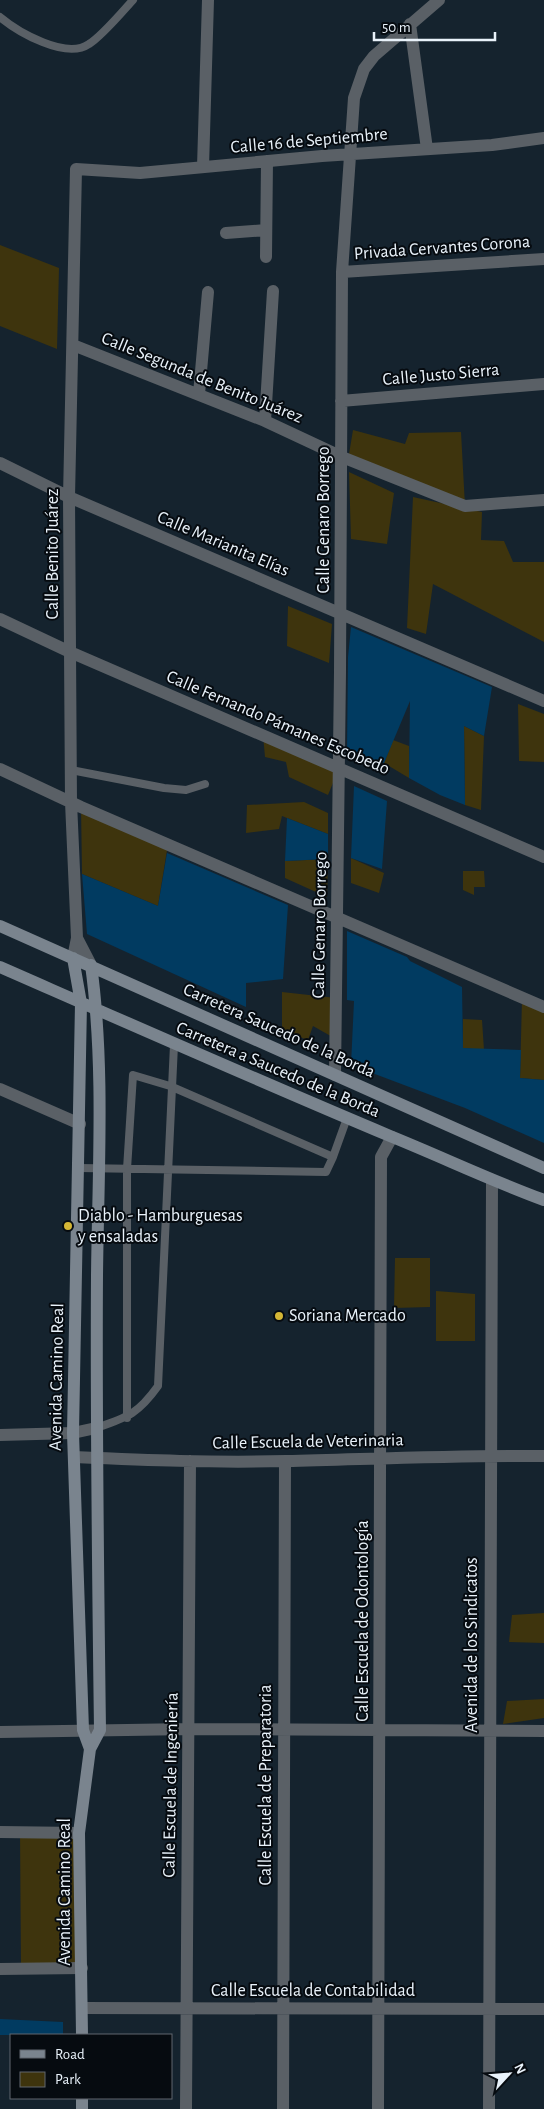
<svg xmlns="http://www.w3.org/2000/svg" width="544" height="2109" viewBox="0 0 544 2109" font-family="'Alegreya Sans',sans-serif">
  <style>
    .green { fill: #3e340d }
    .building { fill: #013b61 }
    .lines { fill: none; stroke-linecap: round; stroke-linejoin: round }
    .lane { stroke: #5a6066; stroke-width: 8 }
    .street { stroke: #5a6066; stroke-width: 12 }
    .secondary { stroke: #7a848e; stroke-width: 12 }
    .poi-dot { fill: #d4b635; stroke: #060b10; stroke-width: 2 }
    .labels { text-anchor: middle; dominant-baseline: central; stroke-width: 4; stroke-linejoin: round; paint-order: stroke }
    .street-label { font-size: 18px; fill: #e9f2fa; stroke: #060b10 }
    .poi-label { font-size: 18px; fill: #e9f2fa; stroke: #060b10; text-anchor: start }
  </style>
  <rect width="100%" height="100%" fill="#15232e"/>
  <!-- green -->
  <path class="green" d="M 0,245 L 59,268 L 57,349 L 0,326 Z
    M 353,430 L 405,444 L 409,433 L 461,432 L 465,506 L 348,460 Z
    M 349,472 L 394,493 L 387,544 L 351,539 Z
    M 413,497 L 482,512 L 481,540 L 504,541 L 513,562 L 544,562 L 544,642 L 433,584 L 426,634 L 407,628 Z
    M 288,606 L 332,624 L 329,663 L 287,646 Z
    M 518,704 L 544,714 L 544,762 L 519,761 Z
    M 464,726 L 484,736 L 481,810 L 465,805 Z
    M 263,735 L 339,768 L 328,795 L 289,777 L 286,762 L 265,757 Z
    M 393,740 L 409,746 L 409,778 L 384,763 Z
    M 304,802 L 328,813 L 328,834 L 282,816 L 279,829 L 246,833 L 247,805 Z
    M 81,807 L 168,844 L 158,906 L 82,874 Z
    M 351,858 L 384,873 L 379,893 L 351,883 Z
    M 328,859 L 327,897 L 285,878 L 285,861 Z
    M 463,871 L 484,871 L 485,887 L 474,887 L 474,895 L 463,890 Z
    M 282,992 L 336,998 L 336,1039 L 313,1026 L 308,1040 L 282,1031 Z
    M 522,998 L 544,1007 L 544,1080 L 520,1078 Z
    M 463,1019 L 482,1020 L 484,1050 L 463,1048 Z
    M 395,1258 L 430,1258 L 430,1307 L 394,1308 Z
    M 436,1291 L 475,1294 L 475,1341 L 436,1341 Z
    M 544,1613 L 544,1643 L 509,1642 L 512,1615 Z
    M 544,1699 L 544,1718 L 503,1724 L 507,1701 Z
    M 20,1832 L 79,1833 L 82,1968 L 21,1969 Z"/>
  <!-- building -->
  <path class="building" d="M 351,627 L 492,687 L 484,736 L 464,726 L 465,805 L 440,795 L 409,778 L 410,701 L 384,763 L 347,753 L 348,657 Z
    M 354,786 L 387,801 L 382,869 L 351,858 Z
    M 287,818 L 328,834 L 328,859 L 285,861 Z
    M 167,853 L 288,905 L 283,979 L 246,983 L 246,1007 L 87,934 L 82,874 L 158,906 Z
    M 347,931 L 407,957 L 410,961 L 462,987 L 463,1048 L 521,1050 L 520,1078 L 544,1080 L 544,1143 L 465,1108 L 351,1065 L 354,1001 L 347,1000 Z
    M 0,2019 L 63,2022 L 63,2035 L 0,2035 Z"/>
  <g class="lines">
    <!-- lane -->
    <path class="lane" d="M 0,17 C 18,32 66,60 89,44 C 102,36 122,12 133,0
      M 71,770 L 164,788 L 186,790 L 205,784
      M 79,1168 L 326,1172 L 333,1157 L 347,1118
      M 127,1418 L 127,1169 L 133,1075 L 170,1086 L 333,1157
      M 96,1428 C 128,1417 138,1414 158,1386 L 174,1045"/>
    <!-- street -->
    <path class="street" d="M 410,24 L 427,149
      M 203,167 L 208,0
      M 226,233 L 266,230
      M 266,257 L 267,161
      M 342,272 L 544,259
      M 73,345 L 265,421 L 342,457 L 465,506 L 544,500
      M 199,394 L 208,292
      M 341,401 L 544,384
      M 265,421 L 273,291
      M 0,463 L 69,497 L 544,701
      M 0,619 L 70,652 L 544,857
      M 0,769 L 81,807 L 544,1007
      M 77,938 L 91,965
      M 73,958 L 77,938 L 71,802 L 69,497 L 76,169 L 140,173 L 322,156 L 492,145 L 544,138
      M 335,1075 L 340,672 L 342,272 L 354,98 L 364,69 L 374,56 L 439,0
      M 0,1089 L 80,1124
      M 0,1435 L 73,1433 L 96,1428
      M 74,1457 C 144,1460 215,1463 286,1461 C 372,1459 458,1455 544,1456
      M 0,1732 L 190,1729 L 544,1731
      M 0,1832 L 79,1833
      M 0,1969 L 82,1968
      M 83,2008 L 544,2009
      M 186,2109 L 190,1461
      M 283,2109 L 285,1461
      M 378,2109 L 381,1157 L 392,1137
      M 489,2109 L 492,1181"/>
    <!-- secondary -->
    <path class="secondary" d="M 0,926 L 544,1168
      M 73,958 L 81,1003 L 73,1433 L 83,1730 L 90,1749
      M 0,967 C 130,1024 259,1081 390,1136 C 442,1157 492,1181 544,1200
      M 82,2035 L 79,1833 L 90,1749 L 100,1730 C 98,1579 96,1428 97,1276 C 98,1174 105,1067 91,965
      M 82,2109 L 82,2098"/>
  </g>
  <!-- markers -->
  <g class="poi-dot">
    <circle cx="68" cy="1226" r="5"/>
    <circle cx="279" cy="1316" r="5"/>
  </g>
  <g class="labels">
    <!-- street labels -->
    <g class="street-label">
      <text transform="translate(309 141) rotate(-5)">Calle 16 de Septiembre</text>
      <text transform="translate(442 248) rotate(-4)">Privada Cervantes Corona</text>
      <text transform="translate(441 375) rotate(-5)">Calle Justo Sierra</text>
      <text transform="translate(202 378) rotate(22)">Calle Segunda de Benito Juárez</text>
      <text transform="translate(324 520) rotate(-90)">Calle Genaro Borrego</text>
      <text transform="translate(223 544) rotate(23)">Calle Marianita Elías</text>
      <text transform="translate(53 554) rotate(-90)">Calle Benito Juárez</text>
      <text transform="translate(278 723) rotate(23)">Calle Fernando Pámanes Escobedo</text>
      <text transform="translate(320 925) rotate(-89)">Calle Genaro Borrego</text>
      <text transform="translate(279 1031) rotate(24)">Carretera Saucedo de la Borda</text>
      <text transform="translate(278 1070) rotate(23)">Carretera a Saucedo de la Borda</text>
      <text transform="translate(57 1377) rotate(-89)">Avenida Camino Real</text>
      <text transform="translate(308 1442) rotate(-1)">Calle Escuela de Veterinaria</text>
      <text transform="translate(363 1621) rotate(-90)">Calle Escuela de Odontología</text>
      <text transform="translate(472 1645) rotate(-90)">Avenida de los Sindicatos</text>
      <text transform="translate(171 1785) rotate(-89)">Calle Escuela de Ingeniería</text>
      <text transform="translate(266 1785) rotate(-90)">Calle Escuela de Preparatoria</text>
      <text transform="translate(65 1892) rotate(-90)">Avenida Camino Real</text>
      <text x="313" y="1991">Calle Escuela de Contabilidad</text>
    </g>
    <!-- poi labels -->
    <g class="poi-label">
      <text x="78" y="1216">Diablo - Hamburguesas<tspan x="78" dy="21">y ensaladas</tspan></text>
      <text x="289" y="1316">Soriana Mercado</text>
    </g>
  </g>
  <!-- legend -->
  <rect x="10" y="2034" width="162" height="65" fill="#060b10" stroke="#61676e"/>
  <rect x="20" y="2050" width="25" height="8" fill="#7a848e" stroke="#61676e"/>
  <text x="55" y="2059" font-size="15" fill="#e9f2fa">Road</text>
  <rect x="20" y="2072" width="25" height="15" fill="#3e340d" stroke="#61676e"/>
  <text x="55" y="2084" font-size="15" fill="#e9f2fa">Park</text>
  <!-- north arrow -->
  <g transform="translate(509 2074) rotate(64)" stroke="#060b10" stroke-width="4" paint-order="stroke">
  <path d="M0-4L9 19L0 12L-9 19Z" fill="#e9f2fa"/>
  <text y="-8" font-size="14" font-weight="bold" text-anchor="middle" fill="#e9f2fa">N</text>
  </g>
  <!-- scale -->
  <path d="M374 32v8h121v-8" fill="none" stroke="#e9f2fa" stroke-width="2.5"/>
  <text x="382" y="32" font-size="15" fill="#e9f2fa" stroke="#060b10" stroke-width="4" paint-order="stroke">50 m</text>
</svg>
